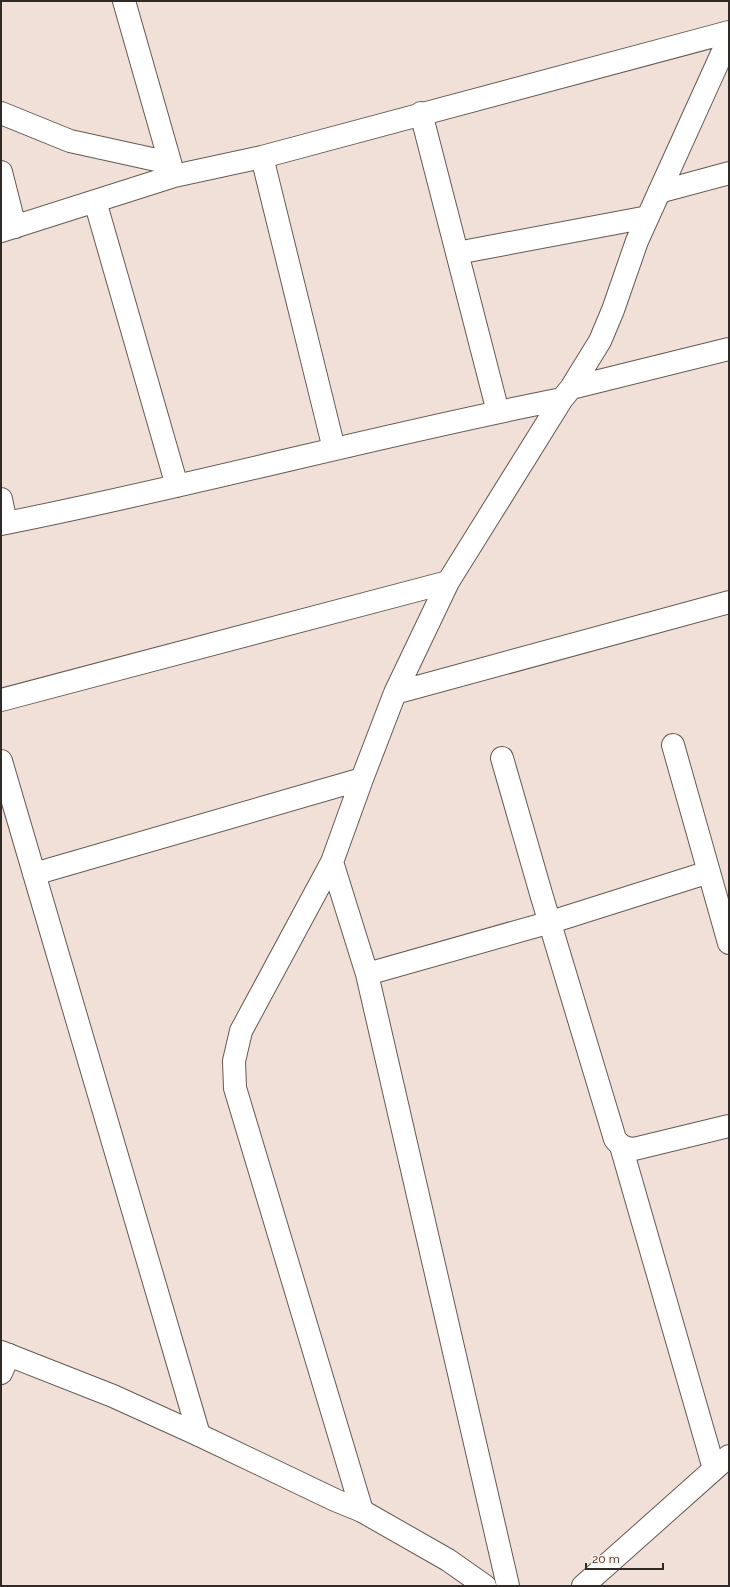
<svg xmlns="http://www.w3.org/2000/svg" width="730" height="1587" viewBox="0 0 730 1587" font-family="Raleway,sans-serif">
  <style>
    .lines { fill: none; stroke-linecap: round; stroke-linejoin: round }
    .minor-casing { stroke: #665952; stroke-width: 24 }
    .tertiary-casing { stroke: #665952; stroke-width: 24 }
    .minor { stroke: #fff; stroke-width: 22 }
    .tertiary { stroke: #fff; stroke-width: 22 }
  </style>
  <rect width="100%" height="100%" fill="#f0e0d8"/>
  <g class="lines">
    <defs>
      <path id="minor" d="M 124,1 L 174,176
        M 1,113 L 70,141 L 170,163
        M 421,113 L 498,412
        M 262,157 L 334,449
        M 1,172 L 15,227
        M 659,192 L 729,173
        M 95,201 L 177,486
        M 1,231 L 174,176 L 262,157 L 729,32
        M 457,253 L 648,217
        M 571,388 L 729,349
        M 1,499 L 6,523
        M 1,524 C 189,487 374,436 562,399
        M 395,693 L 729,602
        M 1,700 L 448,582
        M 673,745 L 729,943
        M 502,758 L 542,897 L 615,1139 C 620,1146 625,1148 634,1149 L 729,1126
        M 1,761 L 199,1435
        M 332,862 L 367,974 L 508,1586
        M 34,874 L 362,779
        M 367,974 L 551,922 L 709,872
        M 621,1146 L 714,1469
        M 1,1373 L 9,1355
        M 362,1511 L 235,1088 L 234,1061 L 241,1031 L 332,862 L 362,779 L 395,693 L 448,582 L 562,399 L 571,388 L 600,341 L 613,310 L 637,241 L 729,38"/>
      <path id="tertiary" d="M 1,1352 L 113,1396 L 199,1435 L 335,1500 L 362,1511 L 448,1560 L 485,1586
        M 583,1586 L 729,1456"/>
    </defs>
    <!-- minor casing -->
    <use href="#minor" class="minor-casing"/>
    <!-- tertiary casing -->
    <use href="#tertiary" class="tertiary-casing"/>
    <!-- minor -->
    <use href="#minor" class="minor"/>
    <!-- tertiary -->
    <use href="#tertiary" class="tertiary"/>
  </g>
  <!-- border -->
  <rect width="730" height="1587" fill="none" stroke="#312b28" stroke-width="4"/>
  <!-- scale -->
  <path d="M586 1563v6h77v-6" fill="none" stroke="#312b28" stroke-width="2"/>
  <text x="592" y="1563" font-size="12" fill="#312b28" stroke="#fdede5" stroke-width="3" paint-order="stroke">20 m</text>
</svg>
